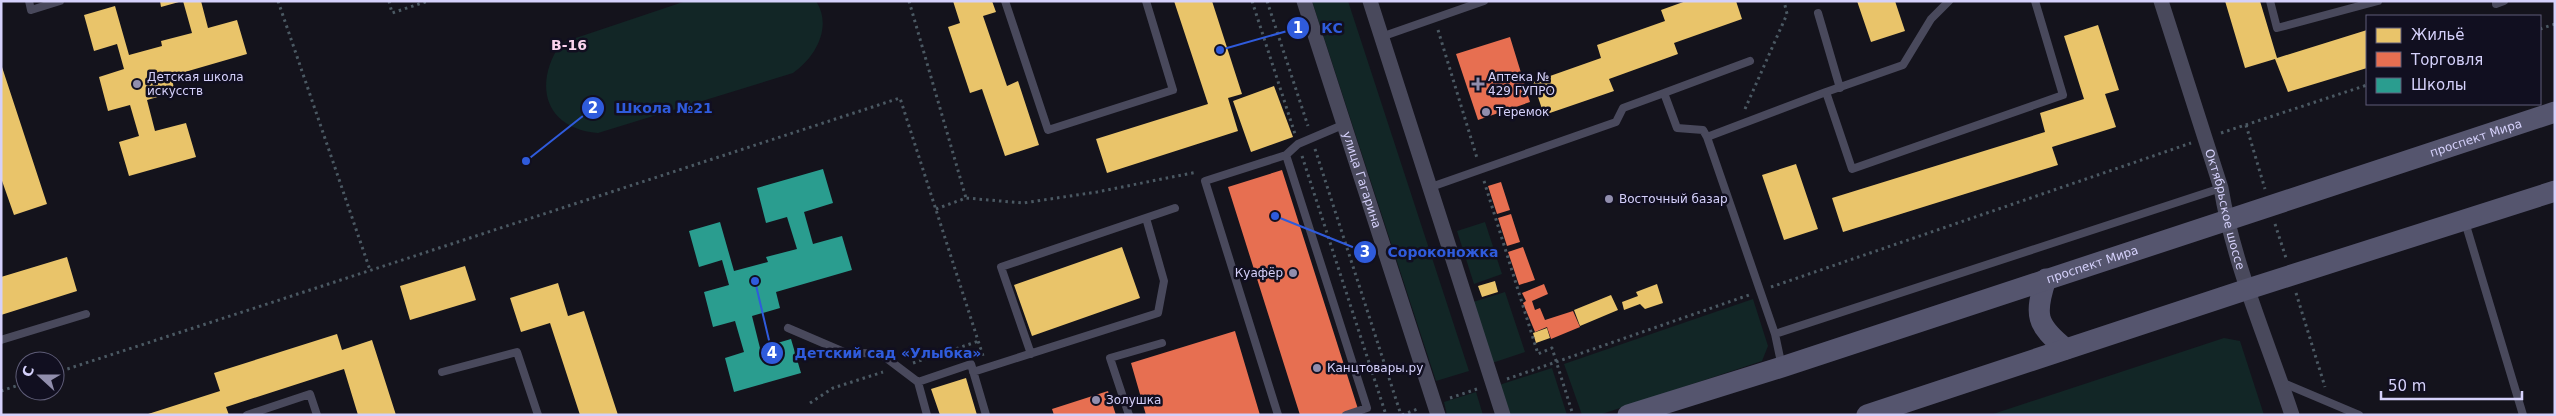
<svg xmlns="http://www.w3.org/2000/svg" width="2556" height="416" viewBox="0 0 2556 416" font-family="'DejaVu Sans',sans-serif">
  <style>
    .green { fill: #122626 }
    .homes { fill: #e9c46a }
    .shops { fill: #e76f51 }
    .schools { fill: #2a9d8f }
    .lines { fill: none; stroke-linecap: round; stroke-linejoin: round }
    .path { stroke: #4b5963; stroke-width: 3; stroke-dasharray: 2.5 4; stroke-linecap: butt }
    .lane { stroke: #49495c; stroke-width: 8 }
    .street { stroke: #49495c; stroke-width: 15 }
    .secondary { stroke: #55556e; stroke-width: 21 }
    .poi-dot { fill: #918ead; stroke: #110f20; stroke-width: 2 }
    .labels { text-anchor: middle; dominant-baseline: central; stroke-width: 5; stroke-linejoin: round; paint-order: stroke }
    .poi-label { font-size: 12px; fill: #d5d1fb; stroke: #110f20; text-anchor: start }
    .street-label { font-size: 12px; fill: #d5d1fb; stroke: #110f20 }
    .neighbourhood-label { font-size: 14px; font-weight: bold; fill: #fbd3ee; stroke: #110f20 }
    .leader { fill: none; stroke: #2f5bdc; stroke-width: 2 }
    .callout-dot { fill: #2f5bdc; stroke: #110f20; stroke-width: 2 }
    .mark-label { font-size: 15px; text-anchor: middle; font-weight: bold; fill: #fff }
    .callout-label { font-size: 14px; text-anchor: middle; font-weight: bold; fill: #2f5bdc; stroke: #110f20; stroke-width: 5; stroke-linejoin: round; paint-order: stroke }
  </style>
  <rect width="100%" height="100%" fill="#14131c"/>
  <!-- green -->
  <path class="green" d="M 686,1 L 816,1 C 833,27 815,58 793,73 L 598,133 C 544,128 533,84 561,43 Z
    M 1312,1 L 1348,1 L 1469,371 L 1436,381 Z
    M 1485,222 L 1502,274 L 1474,284 L 1457,231 Z
    M 1505,292 L 1525,352 L 1492,363 L 1473,302 Z
    M 1753,299 L 1768,346 L 1762,361 L 1599,415 L 1582,415 L 1564,364 Z
    M 2224,338 L 2240,341 L 2264,415 L 1990,415 Z
    M 1552,368 L 1567,415 L 1508,415 L 1499,385 Z
    M 1476,392 L 1483,415 L 1447,415 L 1444,402 Z"/>
  <!-- homes -->
  <path class="homes" d="M 160,1 L 179,1 L 179,2 L 161,7 Z
    M 183,1 L 201,1 L 208,28 L 237,20 L 247,54 L 171,76 L 175,92 L 147,100 L 155,131 L 186,123 L 196,157 L 129,176 L 119,142 L 139,136 L 130,105 L 108,111 L 99,77 L 124,69 L 117,44 L 94,51 L 84,15 L 115,6 L 129,55 L 162,46 L 161,41 L 192,33 Z
    M 953,1 L 992,1 L 996,12 L 983,16 L 1007,86 L 1018,81 L 1039,145 L 1005,156 L 982,89 L 970,93 L 948,27 L 960,23 Z
    M 1174,1 L 1212,1 L 1242,94 L 1228,98 L 1238,131 L 1107,173 L 1096,139 L 1208,104 Z
    M 1686,1 L 1736,1 L 1742,19 L 1674,43 L 1678,54 L 1609,79 L 1614,91 L 1544,115 L 1533,82 L 1601,58 L 1597,45 L 1665,21 L 1661,10 Z
    M 1857,1 L 1895,1 L 1905,31 L 1871,42 Z
    M 2225,1 L 2260,1 L 2277,58 L 2367,30 L 2367,68 L 2288,92 L 2275,59 L 2245,68 Z
    M 2098,25 L 2119,90 L 2105,94 L 2116,127 L 2052,147 L 2058,165 L 1843,232 L 1832,198 L 2045,132 L 2040,113 L 2084,99 L 2064,36 Z
    M 1,64 L 47,204 L 14,215 L 1,178 Z
    M 1274,86 L 1293,137 L 1251,152 L 1233,101 Z
    M 1796,164 L 1818,229 L 1784,240 L 1762,175 Z
    M 1122,247 L 1140,298 L 1032,336 L 1014,285 Z
    M 67,257 L 77,291 L 1,315 L 1,277 Z
    M 465,266 L 476,300 L 410,320 L 400,286 Z
    M 1495,281 L 1498,292 L 1482,297 L 1478,286 Z
    M 558,283 L 568,316 L 584,311 L 618,415 L 580,415 L 550,323 L 521,332 L 510,298 Z
    M 1657,284 L 1663,303 L 1645,309 L 1640,304 L 1624,310 L 1622,302 L 1638,296 L 1636,292 Z
    M 1611,295 L 1618,310 L 1580,326 L 1574,310 Z
    M 1547,328 L 1550,338 L 1536,343 L 1533,333 Z
    M 337,334 L 342,350 L 372,340 L 396,415 L 358,415 L 344,369 L 226,407 L 229,415 L 145,415 L 220,391 L 214,373 Z
    M 966,378 L 977,415 L 940,415 L 931,389 Z"/>
  <!-- shops -->
  <path class="shops" d="M 1510,37 L 1530,102 L 1478,120 L 1456,54 Z
    M 1282,170 L 1358,409 L 1339,415 L 1300,415 L 1228,187 Z
    M 1501,182 L 1510,210 L 1497,214 L 1488,186 Z
    M 1511,214 L 1520,242 L 1507,246 L 1498,218 Z
    M 1523,247 L 1535,280 L 1519,285 L 1508,252 Z
    M 1544,284 L 1548,294 L 1532,301 L 1535,310 L 1540,308 L 1545,320 L 1573,311 L 1580,327 L 1551,339 L 1547,327 L 1535,332 L 1523,303 L 1526,301 L 1522,293 Z
    M 1235,331 L 1260,415 L 1146,415 L 1131,363 Z
    M 1108,391 L 1116,415 L 1054,415 L 1052,409 Z"/>
  <!-- schools -->
  <path class="schools" d="M 823,169 L 833,203 L 804,212 L 813,244 L 842,236 L 852,270 L 776,292 L 780,308 L 752,316 L 760,348 L 791,339 L 801,373 L 734,392 L 725,358 L 744,352 L 735,321 L 713,327 L 704,292 L 729,285 L 722,260 L 699,267 L 689,231 L 720,222 L 734,271 L 768,262 L 766,257 L 797,249 L 787,217 L 766,223 L 757,188 Z"/>
  <g class="lines">
    <!-- path -->
    <path class="path" d="M 278,1 L 370,270
      M 389,1 L 392,13 L 428,1
      M 909,1 L 966,198
      M 1252,1 L 1295,134
      M 1267,1 L 1308,126
      M 2540,29 L 2555,24
      M 1438,30 L 1477,158
      M 1745,109 L 1787,14 L 1784,1
      M 2246,125 L 2265,189
      M 2221,133 L 2367,85
      M 1315,149 L 1401,415
      M 1302,156 L 1386,415
      M 1484,181 L 1538,354 L 1552,348 L 1573,415
      M 936,209 L 966,198 L 1023,203 L 1097,192 L 1197,172
      M 2275,224 L 2286,258
      M 1771,287 L 2191,143
      M 2296,293 L 2325,387
      M 913,363 L 979,341
      M 55,373 L 900,98 L 983,356
      M 1507,379 L 1749,295
      M 1,391 L 25,383
      M 1450,398 L 1477,389
      M 810,403 L 833,388 L 883,372
      M 1402,415 L 1420,408"/>
    <!-- lane -->
    <path class="lane" d="M 29,1 L 31,10 L 60,1
      M 1005,1 L 1048,130 L 1173,90 L 1146,1
      M 2270,1 L 2277,28 L 2378,1
      M 2496,1 L 2496,4 L 2504,1
      M 1818,13 L 1840,88
      M 1381,37 L 1484,1
      M 1826,92 L 1903,65 L 1931,19 L 1949,1
      M 1664,93 L 1750,61
      M 1707,137 L 1826,92 L 1852,169 L 2063,95 L 2035,1
      M 1286,155 L 1367,408 L 1346,415
      M 1431,187 L 1616,122 L 1623,108 L 1664,93 L 1677,128 L 1703,130 L 1707,137 L 1775,334
      M 2465,222 L 2523,415
      M 788,328 L 844,352 L 881,354 L 918,382
      M 1,340 L 86,314
      M 1031,354 L 1001,267 L 1175,208
      M 1782,367 L 1775,334 L 2221,188
      M 442,372 L 517,352 L 538,415
      M 973,372 L 1158,313 L 1164,281 L 1146,218
      M 2281,382 L 2359,415
      M 247,415 L 310,394 L 317,415
      M 927,415 L 918,382 L 971,364 L 986,415
      M 1129,415 L 1110,358 L 1162,343
      M 1278,415 L 1205,181 L 1286,155 L 1298,144 L 1345,124"/>
    <!-- street -->
    <g class="street">
      <path id="s1" d="M 1304,1 L 1438,415"/>
      <path d="M 1370,1 L 1503,415"/>
      <path id="s2" d="M 2161,1 L 2221,188 C 2234,266 2267,340 2292,415"/>
    </g>
    <!-- secondary -->
    <g class="secondary">
      <path d="M 2046,279 C 2034,315 2036,325 2066,349"/>
      <path id="s3" d="M 1628,415 L 1782,367 L 2555,112"/>
      <path d="M 1867,415 L 2248,289 L 2555,191"/>
    </g>
  </g>
  <!-- markers -->
  <g class="poi-dot">
    <circle cx="137" cy="84" r="5"/>
    <path d="M1475.5 76.5h5v5h5v5h-5v5h-5v-5h-5v-5h5z"/>
    <circle cx="1486" cy="112" r="5"/>
    <circle cx="1609" cy="199" r="5"/>
    <circle cx="1293" cy="273" r="5"/>
    <circle cx="1317" cy="368" r="5"/>
    <circle cx="1096" cy="400" r="5"/>
  </g>
  <g class="labels">
    <!-- poi labels -->
    <g class="poi-label">
      <text x="147" y="77">Детская школа<tspan x="147" dy="14">искусств</tspan></text>
      <text x="1488" y="77">Аптека №<tspan x="1488" dy="14">429 ГУПРО</tspan></text>
      <text x="1496" y="112">Теремок</text>
      <text x="1619" y="199">Восточный базар</text>
      <text x="1283" y="273" text-anchor="end">Куафёр</text>
      <text x="1327" y="368">Канцтовары.ру</text>
      <text x="1106" y="400">Золушка</text>
    </g>
    <!-- street labels -->
    <g class="street-label">
      <text stroke="none"><textPath href="#s3" startOffset="892">проспект Мира</textPath></text>
      <text stroke="none"><textPath href="#s1" startOffset="188">улица Гагарина</textPath></text>
      <text stroke="none"><textPath href="#s2" startOffset="218">Октябрьское шоссе</textPath></text>
      <text stroke="none"><textPath href="#s3" startOffset="488">проспект Мира</textPath></text>
    </g>
    <!-- neighbourhood labels -->
    <g class="neighbourhood-label">
      <text x="569" y="45">В-16</text>
    </g>
  </g>
  <!-- callouts -->
  <path class="leader" d="M1220 50L1298 28M526 161L593 108M1275 216L1365 252M755 281L772 353"/>
  <g class="callout-dot">
    <circle cx="1220" cy="50" r="5"/>
    <circle cx="526" cy="161" r="5"/>
    <circle cx="1275" cy="216" r="5"/>
    <circle cx="755" cy="281" r="5"/>
    <circle cx="1298" cy="28" r="12"/>
    <circle cx="593" cy="108" r="12"/>
    <circle cx="1365" cy="252" r="12"/>
    <circle cx="772" cy="353" r="12"/>
  </g>
  <g class="mark-label">
    <text x="1298" y="33">1</text>
    <text x="593" y="113">2</text>
    <text x="1365" y="257">3</text>
    <text x="772" y="358">4</text>
  </g>
  <g class="callout-label">
    <text x="1332" y="33">КС</text>
    <text x="664" y="113">Школа №21</text>
    <text x="1443" y="257">Сороконожка</text>
    <text x="888" y="358">Детский сад «Улыбка»</text>
  </g>
  <!-- border -->
  <rect width="2556" height="416" fill="none" stroke="#d5d1fb" stroke-width="5"/>
  <!-- legend -->
  <rect x="2366" y="15" width="175" height="90" fill="#110f20" stroke="#5f5d78"/>
  <rect x="2376" y="28" width="25" height="15" fill="#e9c46a" stroke="#5f5d78"/>
  <text x="2411" y="40" font-size="15" fill="#d5d1fb">Жильё</text>
  <rect x="2376" y="52" width="25" height="15" fill="#e76f51" stroke="#5f5d78"/>
  <text x="2411" y="65" font-size="15" fill="#d5d1fb">Торговля</text>
  <rect x="2376" y="78" width="25" height="15" fill="#2a9d8f" stroke="#5f5d78"/>
  <text x="2411" y="90" font-size="15" fill="#d5d1fb">Школы</text>
  <!-- north arrow -->
  <g transform="translate(40 376) rotate(291)"><circle r="24" fill="#110f20" stroke="#5f5d78"/>
  <path d="M0-4L9 19L0 12L-9 19Z" fill="#918ead"/>
  <text y="-8" font-size="14" font-weight="bold" text-anchor="middle" fill="#d5d1fb">С</text>
  </g>
  <!-- scale -->
  <path d="M2381 391v8h141v-8" fill="none" stroke="#d5d1fb" stroke-width="2.5"/>
  <text x="2388" y="391" font-size="15" fill="#d5d1fb" stroke="#110f20" stroke-width="4" paint-order="stroke">50 m</text>
</svg>
